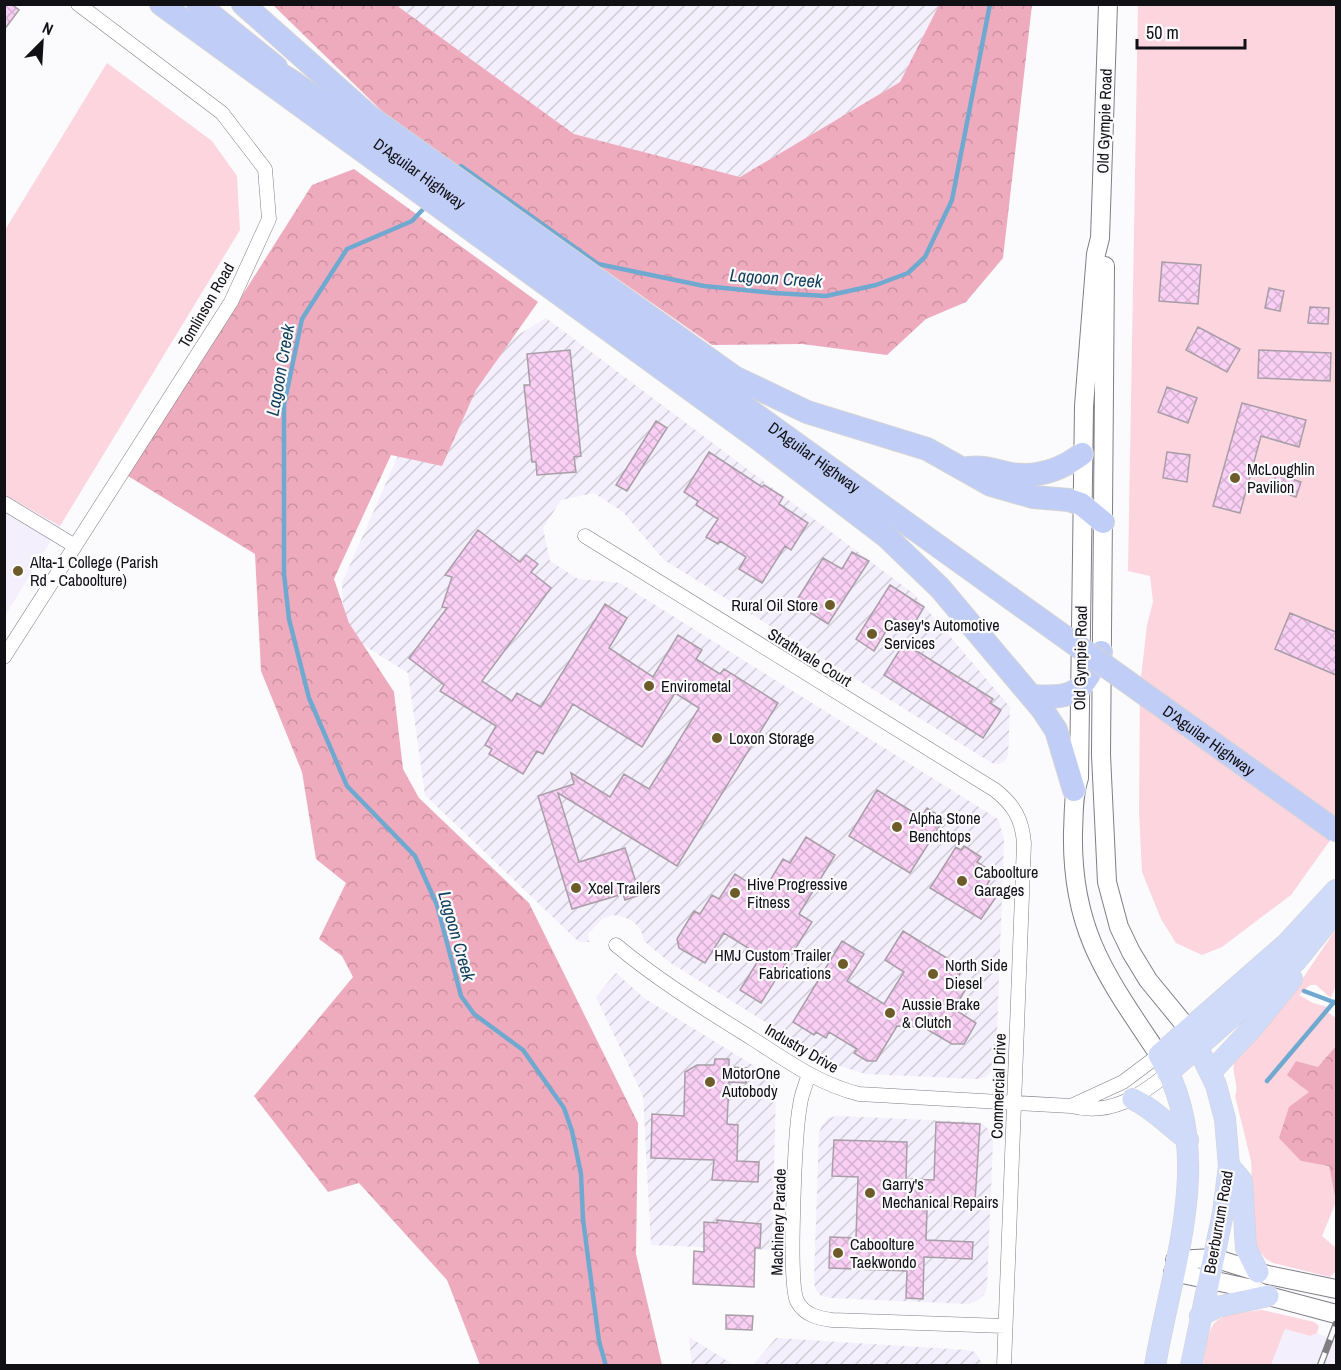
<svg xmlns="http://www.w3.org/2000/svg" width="1341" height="1370" viewBox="0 0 1341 1370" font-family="'Archivo Narrow',sans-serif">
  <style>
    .built { fill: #f3effc }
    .industrial { fill: url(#industrial-furrows) }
    .green { fill: #fcd5df }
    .forest { fill: url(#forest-crowns) }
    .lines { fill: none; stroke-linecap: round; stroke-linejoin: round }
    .stream { stroke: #70a9d0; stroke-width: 4.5 }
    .building { fill: url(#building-cross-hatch); stroke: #a99ea7; stroke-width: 1.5 }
    .minor-casing { stroke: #817d89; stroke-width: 15 }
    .secondary-casing { stroke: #817d89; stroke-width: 20 }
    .primary-casing { stroke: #d4d4d5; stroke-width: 22 }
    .trunk-casing { stroke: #d4d4d5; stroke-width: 24 }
    .minor { stroke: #fff; stroke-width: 14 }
    .secondary { stroke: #fff; stroke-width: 18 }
    .primary { stroke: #d0daf9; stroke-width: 21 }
    .trunk { stroke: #c0cef7; stroke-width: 22 }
    .rail-casing { stroke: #7f7e81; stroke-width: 7 }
    .rail { stroke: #fbfafd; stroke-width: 4.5; stroke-dasharray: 14; stroke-linecap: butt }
    .trunk-bridge-casing { stroke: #d4d4d5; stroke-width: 24; stroke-linecap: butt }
    .trunk-bridge { stroke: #c0cef7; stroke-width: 22 }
    .poi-dot { fill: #6d5c2a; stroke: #fbfafd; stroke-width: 2 }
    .labels { text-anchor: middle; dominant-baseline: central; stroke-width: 4.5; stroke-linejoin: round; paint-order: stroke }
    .street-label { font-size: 16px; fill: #111014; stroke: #fbfafd }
    .poi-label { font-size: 16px; fill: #111014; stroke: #fbfafd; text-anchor: start }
    .water-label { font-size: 18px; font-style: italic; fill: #113e5a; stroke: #fbfafd }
  </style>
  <defs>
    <pattern id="industrial-furrows" width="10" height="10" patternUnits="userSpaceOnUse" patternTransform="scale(1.5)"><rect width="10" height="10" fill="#f3effc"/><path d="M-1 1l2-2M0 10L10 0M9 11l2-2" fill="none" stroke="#cfccd7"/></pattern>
    <pattern id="forest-crowns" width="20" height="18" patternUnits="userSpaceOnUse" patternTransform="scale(1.5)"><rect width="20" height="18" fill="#efabbe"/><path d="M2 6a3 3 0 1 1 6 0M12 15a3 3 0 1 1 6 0" fill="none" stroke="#cc92a2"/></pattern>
    <pattern id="building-cross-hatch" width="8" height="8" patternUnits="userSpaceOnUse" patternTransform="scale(1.5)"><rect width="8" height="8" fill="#f9cff4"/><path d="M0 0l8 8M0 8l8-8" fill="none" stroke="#d4b1d0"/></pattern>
  </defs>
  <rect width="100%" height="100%" fill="#fbfafd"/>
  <!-- built -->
  <path class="built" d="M 5,495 L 60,526 L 5,616 Z
    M 1285,1329 L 1310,1336 L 1317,1333 L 1336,1341 L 1336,1365 L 1271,1366 Z"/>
  <!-- industrial -->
  <path class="industrial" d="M 396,5 L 939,5 L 900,82 L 740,177 L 574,134 Z
    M 546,318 L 914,594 L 1010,707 L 1008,755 L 1005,761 L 999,764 L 992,763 L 664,560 L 623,512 L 594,493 L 561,500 L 543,528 L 550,561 L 578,579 L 620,583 L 998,819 L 1004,839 L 996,1060 L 993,1070 L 986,1077 L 977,1079 L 866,1074 L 833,1064 L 669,962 L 644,941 L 641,930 L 634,922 L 624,917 L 613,915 L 602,919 L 588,934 L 589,942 L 579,942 L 425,795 L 408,673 L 344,633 L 342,583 L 401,449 L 508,341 Z
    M 616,973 L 644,998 L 764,1072 L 776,1087 L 772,1250 L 651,1245 L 643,1096 L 596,997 Z
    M 837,1116 L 976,1122 L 983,1124 L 990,1131 L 993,1140 L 987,1286 L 984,1295 L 977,1301 L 969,1304 L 832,1298 L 821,1296 L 815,1288 L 814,1279 L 819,1133 L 822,1125 L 828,1118 Z
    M 689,1337 L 734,1365 L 692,1365 Z
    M 776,1338 L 966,1350 L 975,1352 L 983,1365 L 753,1365 Z"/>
  <!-- green -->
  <path class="green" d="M 1138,5 L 1336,5 L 1336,832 L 1291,895 L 1222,947 L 1202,955 L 1176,943 L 1161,919 L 1142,872 L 1139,812 L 1140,686 L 1147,625 L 1153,602 L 1150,576 L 1128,571 Z
    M 107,63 L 212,141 L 237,176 L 240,230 L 60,526 L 5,495 L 5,230 Z
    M 1336,929 L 1336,985 L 1331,998 L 1316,985 L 1310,985 L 1299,995 L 1313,1003 L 1328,1007 L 1326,1011 L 1336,1018 L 1336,1046 L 1318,1068 L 1296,1061 L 1310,1092 L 1301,1161 L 1329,1165 L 1336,1202 L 1322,1236 L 1336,1248 L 1336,1271 L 1330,1277 L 1273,1263 L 1266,1259 L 1255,1246 L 1251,1161 L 1235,1096 C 1240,1084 1230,1073 1235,1060 L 1301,981 Z
    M 1262,1310 L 1314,1322 L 1319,1326 L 1317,1333 L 1310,1336 L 1285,1329 L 1271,1365 L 1203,1366 C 1211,1315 1211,1316 1262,1310 Z"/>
  <!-- forest -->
  <path class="forest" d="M 273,5 L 396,5 L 574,134 L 740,177 L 900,82 L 939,5 L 1032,5 L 1003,258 L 966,302 L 926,319 L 887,355 L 802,344 L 712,345 L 391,120 Z
    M 354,169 L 538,302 L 476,390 L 442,466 L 391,455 L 334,579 L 349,623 L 394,692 L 403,769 L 419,798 L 529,903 L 638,1123 L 636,1254 L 662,1365 L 480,1365 L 447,1280 L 359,1183 L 328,1192 L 254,1096 L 353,977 L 342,956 L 319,939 L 346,883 L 316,859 L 302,772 L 261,671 L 255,554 L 128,476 L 312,185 Z
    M 1336,1046 L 1336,1202 L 1329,1166 L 1301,1161 L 1279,1138 L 1289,1107 L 1309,1092 L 1287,1075 L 1296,1061 L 1318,1067 Z"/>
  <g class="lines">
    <!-- stream -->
    <path class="stream" d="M 456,171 L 461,166 L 598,264 L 704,286 L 774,293 L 826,296 L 876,285 L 908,273 L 925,257 L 952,200 L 990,4
      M 427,205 L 412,221 L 347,249 L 302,319 L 284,405 L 284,574 L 289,619 L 309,698 L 347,786 L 415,856 L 437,905 L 461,996 L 474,1014 L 523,1050 L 564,1108 L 572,1131 L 581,1174 L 583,1219 L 599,1341 L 606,1366
      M 1304,991 L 1336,1003
      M 1267,1081 L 1334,1002"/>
  </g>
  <!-- building -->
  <path class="building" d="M 4,4 L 11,4 L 19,10 L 4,30 Z
    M 1162,262 L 1201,265 L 1198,304 L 1159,301 Z
    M 1269,288 L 1284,291 L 1280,311 L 1265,308 Z
    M 1310,307 L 1329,308 L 1328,324 L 1308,323 Z
    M 1198,327 L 1240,349 L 1227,372 L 1186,350 Z
    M 570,350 L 581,456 L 574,457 L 576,472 L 537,475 L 536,462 L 532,462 L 524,385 L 530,385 L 527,354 Z
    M 1259,350 L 1331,353 L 1330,381 L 1258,378 Z
    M 1167,387 L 1197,398 L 1188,423 L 1158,412 Z
    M 1242,403 L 1306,420 L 1299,447 L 1261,436 L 1240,513 L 1213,506 Z
    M 656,421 L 667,428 L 627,491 L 616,485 Z
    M 709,452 L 762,487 L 764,485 L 783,497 L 779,504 L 808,523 L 791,550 L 785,546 L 762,583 L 739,569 L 746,557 L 720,541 L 718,544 L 706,537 L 718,519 L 696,505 L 698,501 L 684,492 Z
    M 1167,452 L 1190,455 L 1187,482 L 1163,478 Z
    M 1276,474 L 1301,482 L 1296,497 L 1272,489 Z
    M 478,530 L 520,562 L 526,555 L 538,564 L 531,572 L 551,588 L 482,681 L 512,701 L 517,693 L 541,707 L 605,604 L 627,618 L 609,648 L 653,677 L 678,635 L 702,650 L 696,659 L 720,674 L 724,669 L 778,703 L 677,866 L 558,793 L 579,862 L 625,848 L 640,895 L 625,900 L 623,894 L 572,909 L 538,796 L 574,784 L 571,773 L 610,797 L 624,774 L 649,789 L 699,708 L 675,693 L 642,747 L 573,704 L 543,754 L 537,751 L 523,774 L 489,754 L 492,749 L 485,745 L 496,726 L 440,691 L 444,685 L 409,658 L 447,608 L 442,607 L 452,577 L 445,575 Z
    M 852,552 L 869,561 L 828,624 L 795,603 L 823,558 L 842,569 Z
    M 890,585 L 924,607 L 911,629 L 894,618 L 874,651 L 856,639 Z
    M 1290,613 L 1336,632 L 1336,675 L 1275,649 Z
    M 904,643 L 993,699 L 990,703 L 1001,710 L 983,738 L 884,675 Z
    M 877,790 L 921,817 L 927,808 L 944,819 L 910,873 L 849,836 Z
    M 806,837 L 835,855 L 799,914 L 812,922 L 761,1003 L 740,990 L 761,956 L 724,933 L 705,963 L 679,948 L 677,939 L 694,911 L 700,914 L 712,895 L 719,899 L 735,874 L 763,892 L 783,859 L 790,863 Z
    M 964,846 L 981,857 L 977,862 L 994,873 L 984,890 L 996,897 L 981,919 L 930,888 L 956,847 L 961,850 Z
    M 903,931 L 963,968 L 956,980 L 967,987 L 954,1009 L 976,1023 L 964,1044 L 952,1044 L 923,1027 L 897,1026 L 876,1061 L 867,1061 L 854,1053 L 857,1049 L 829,1032 L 826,1038 L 816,1032 L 814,1035 L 793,1022 L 842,941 L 864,954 L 847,981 L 884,1004 L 904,972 L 885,960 Z
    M 715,1059 L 729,1059 L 729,1067 L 747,1068 L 746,1083 L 729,1082 L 727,1124 L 738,1125 L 737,1161 L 759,1162 L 758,1182 L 712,1180 L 714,1160 L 651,1158 L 652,1114 L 684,1116 L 685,1072 L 697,1065 L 714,1065 Z
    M 936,1122 L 980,1124 L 975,1201 L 952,1200 L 952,1206 L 929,1205 L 927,1211 L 926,1240 L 973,1242 L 972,1259 L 924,1257 L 923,1299 L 906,1298 L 907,1271 L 829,1268 L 830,1237 L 856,1238 L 858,1177 L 832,1176 L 834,1140 L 907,1142 L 906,1179 L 934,1180 Z
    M 717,1220 L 761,1224 L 760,1248 L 755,1248 L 754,1287 L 693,1284 L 694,1251 L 704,1252 L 704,1222 L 717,1223 Z
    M 726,1315 L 753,1316 L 752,1330 L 726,1329 Z"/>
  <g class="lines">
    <defs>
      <path id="minor" d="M 4,503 L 75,546
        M 585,536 L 995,790 C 1014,805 1022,819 1024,843 L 1004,1366
        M 4,657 L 231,302 L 269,219 L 265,169 L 222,113 L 78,4
        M 616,945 C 659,981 705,1009 753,1039 C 787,1061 819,1084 859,1094 L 1071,1106 C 1110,1116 1139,1097 1168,1073
        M 809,1074 C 806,1084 801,1095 800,1105 C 795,1132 788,1282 797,1301 C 804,1315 818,1318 832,1320 L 1005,1326
        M 1071,1106 L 1123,1082 L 1159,1055"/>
      <path id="secondary" d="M 1108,4 L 1100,238 L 1096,254 L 1084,406 L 1079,778 C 1073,795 1074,813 1073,832 C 1071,931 1107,977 1159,1055
        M 1105,266 L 1101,755 L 1107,882 L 1119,927 L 1131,952 L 1148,980 L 1189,1030
        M 1175,1260 L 1214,1258 L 1268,1275 L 1336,1289
        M 1173,1272 L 1253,1289 L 1268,1296 L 1336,1314"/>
      <path id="primary" d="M 1189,1030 L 1216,1085 L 1225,1119 L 1229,1166 L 1223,1213 L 1191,1366
        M 1211,1072 L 1254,1026 L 1292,979
        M 1168,1073 L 1296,961 L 1325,925 L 1336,898
        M 1133,1099 C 1154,1109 1169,1126 1188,1140
        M 1230,1167 L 1242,1181 L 1246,1248 L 1258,1272
        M 1200,1316 L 1217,1307 L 1268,1296
        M 1155,1366 C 1172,1264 1218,1152 1159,1055 L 1287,943 L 1336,890"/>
      <g id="trunk">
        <path d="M 161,4 L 760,440 L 887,537 L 940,588 L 1042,709 L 1056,730 L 1074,790"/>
        <path d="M 198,4 L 276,67"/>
        <path d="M 243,4 L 369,116 L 734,377 L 807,412 L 927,449 L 991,485 L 1033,497 L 1069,500 L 1081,504 L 1103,522"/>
        <path id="s1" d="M 261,62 L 293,82 L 1009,597"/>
        <path d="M 969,468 C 985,466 996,471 1011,474 C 1038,478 1061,470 1082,454"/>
        <path d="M 1032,696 C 1077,699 1082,692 1101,652"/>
      </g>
    </defs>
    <!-- minor casing -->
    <use href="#minor" class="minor-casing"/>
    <!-- secondary casing -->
    <use href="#secondary" class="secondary-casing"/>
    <!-- primary casing -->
    <use href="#primary" class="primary-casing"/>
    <!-- trunk casing -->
    <use href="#trunk" class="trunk-casing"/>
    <!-- minor -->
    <use href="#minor" class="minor"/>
    <!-- secondary -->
    <use href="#secondary" class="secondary"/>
    <!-- primary -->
    <use href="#primary" class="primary"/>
    <!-- trunk -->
    <use href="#trunk" class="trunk"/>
    <defs>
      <path id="rail" d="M 1320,1366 L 1336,1324"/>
    </defs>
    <!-- rail casing -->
    <use href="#rail" class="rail-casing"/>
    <!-- rail -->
    <use href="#rail" class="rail"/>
    <defs>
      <g id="trunk-bridge">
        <path id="s2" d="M 1009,597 L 1336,831"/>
      </g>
    </defs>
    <!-- trunk-bridge casing -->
    <use href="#trunk-bridge" class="trunk-bridge-casing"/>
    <!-- trunk-bridge -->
    <use href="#trunk-bridge" class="trunk-bridge"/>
  </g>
  <!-- markers -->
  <g class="poi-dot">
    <circle cx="1235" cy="478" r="6"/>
    <circle cx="18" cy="571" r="6"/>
    <circle cx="830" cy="605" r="6"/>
    <circle cx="872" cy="634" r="6"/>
    <circle cx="649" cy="686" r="6"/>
    <circle cx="717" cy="738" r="6"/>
    <circle cx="897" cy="827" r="6"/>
    <circle cx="962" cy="881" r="6"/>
    <circle cx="576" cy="888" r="6"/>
    <circle cx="735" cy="893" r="6"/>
    <circle cx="843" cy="964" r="6"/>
    <circle cx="933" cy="974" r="6"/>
    <circle cx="890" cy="1013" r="6"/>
    <circle cx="710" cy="1082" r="6"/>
    <circle cx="870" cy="1193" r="6"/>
    <circle cx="838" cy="1253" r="6"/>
  </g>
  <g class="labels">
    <!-- street labels -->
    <g class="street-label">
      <text transform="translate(1104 121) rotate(-88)">Old Gympie Road</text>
      <text stroke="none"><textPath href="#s1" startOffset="194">D'Aguilar Highway</textPath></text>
      <text transform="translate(206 305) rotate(-60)">Tomlinson Road</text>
      <text stroke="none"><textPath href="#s1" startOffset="680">D'Aguilar Highway</textPath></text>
      <text transform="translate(810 657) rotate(32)">Strathvale Court</text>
      <text transform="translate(1080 658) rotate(-89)">Old Gympie Road</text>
      <text stroke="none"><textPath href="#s2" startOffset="246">D'Aguilar Highway</textPath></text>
      <text transform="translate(802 1048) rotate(30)">Industry Drive</text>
      <text transform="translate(998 1086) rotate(-88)">Commercial Drive</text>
      <text transform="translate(778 1222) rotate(-88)">Machinery Parade</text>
      <text transform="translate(1218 1222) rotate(-80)">Beerburrum Road</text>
    </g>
    <!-- poi labels -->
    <g class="poi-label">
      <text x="1247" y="469">McLoughlin<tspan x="1247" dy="18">Pavilion</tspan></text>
      <text x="30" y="562">Alta-1 College (Parish<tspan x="30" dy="18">Rd - Caboolture)</tspan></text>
      <text x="818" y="605" text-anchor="end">Rural Oil Store</text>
      <text x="884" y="625">Casey's Automotive<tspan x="884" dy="18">Services</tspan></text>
      <text x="661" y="686">Envirometal</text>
      <text x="729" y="738">Loxon Storage</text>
      <text x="909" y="818">Alpha Stone<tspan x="909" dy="18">Benchtops</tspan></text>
      <text x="974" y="872">Caboolture<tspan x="974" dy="18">Garages</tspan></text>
      <text x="747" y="884">Hive Progressive<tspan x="747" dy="18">Fitness</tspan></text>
      <text x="588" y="888">Xcel Trailers</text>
      <text x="831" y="955" text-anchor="end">HMJ Custom Trailer<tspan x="831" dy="18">Fabrications</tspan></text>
      <text x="945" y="965">North Side<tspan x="945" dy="18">Diesel</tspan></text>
      <text x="902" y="1004">Aussie Brake<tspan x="902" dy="18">&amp; Clutch</tspan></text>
      <text x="722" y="1073">MotorOne<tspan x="722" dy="18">Autobody</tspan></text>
      <text x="882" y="1184">Garry's<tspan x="882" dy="18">Mechanical Repairs</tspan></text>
      <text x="850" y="1244">Caboolture<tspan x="850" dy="18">Taekwondo</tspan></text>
    </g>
    <!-- water labels -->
    <g class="water-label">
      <text transform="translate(776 278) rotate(4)">Lagoon Creek</text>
      <text transform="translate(280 370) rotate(-80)">Lagoon Creek</text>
      <text transform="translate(457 936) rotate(74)">Lagoon Creek</text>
    </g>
  </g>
  <!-- border -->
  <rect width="1341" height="1370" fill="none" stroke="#111014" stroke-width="12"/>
  <!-- north arrow -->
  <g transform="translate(42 42) rotate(24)" stroke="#fbfafd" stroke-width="4.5" paint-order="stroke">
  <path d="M0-4.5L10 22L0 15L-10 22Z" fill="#111014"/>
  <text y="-9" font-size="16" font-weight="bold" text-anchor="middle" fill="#111014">N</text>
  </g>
  <!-- scale -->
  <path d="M1137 39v9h108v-9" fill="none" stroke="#111014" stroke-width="3"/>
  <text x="1146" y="39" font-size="18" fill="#111014" stroke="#fbfafd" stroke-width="4.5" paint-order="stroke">50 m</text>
</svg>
